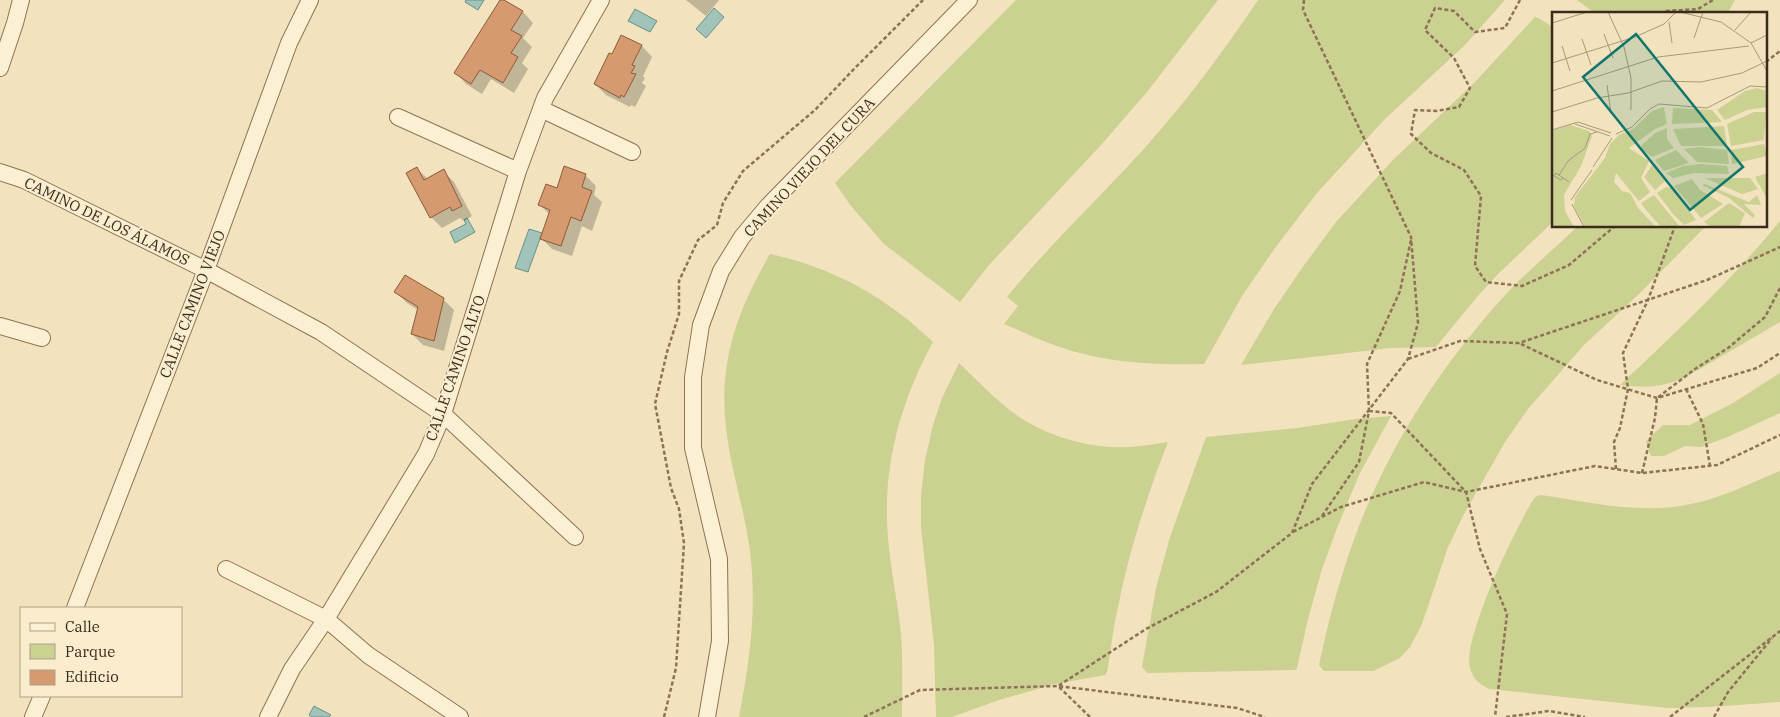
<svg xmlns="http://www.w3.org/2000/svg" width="1780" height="717" viewBox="0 0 1780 717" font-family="'IBM Plex Serif',serif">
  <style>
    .green { fill: #cad191 }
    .water { fill: #a2c3b9; stroke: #689288 }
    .shadow { fill: #0003 }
    .building { fill: #d59a6f; stroke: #8e5a38 }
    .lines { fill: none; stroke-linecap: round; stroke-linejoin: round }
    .minor-casing { stroke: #8d7255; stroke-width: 18 }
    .path { stroke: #8d7255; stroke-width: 2.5; stroke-dasharray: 4 2.5; stroke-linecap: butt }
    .minor { stroke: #fcf0d2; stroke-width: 16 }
    .labels { text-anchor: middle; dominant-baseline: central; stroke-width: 4; stroke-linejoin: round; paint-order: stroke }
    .street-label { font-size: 15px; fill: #3a2a1b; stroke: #f9edce }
    .inset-road { fill: none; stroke: #a8997d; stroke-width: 1 }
    .view { fill: #0f766e; fill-opacity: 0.15; stroke: #0f766e; stroke-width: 2.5 }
    .inset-edge { fill: none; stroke: #3a2a1b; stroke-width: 2.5 }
  </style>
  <rect width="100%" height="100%" fill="#f2e3be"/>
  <!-- green -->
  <path class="green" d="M 1016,0 L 1218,0 L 1147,92 L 1101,145 L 989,265 L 960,302 L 884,244 L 851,206 L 835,183 Z
    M 1258,0 L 1505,0 L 1465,45 L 1385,119 L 1317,193 L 1275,248 L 1242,296 L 1204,364 C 1165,365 1126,364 1088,355 C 1059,349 1031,336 1004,324 L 1018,306 L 1007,297 C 1045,250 1088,209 1129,165 C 1177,114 1219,58 1258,0 Z
    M 1577,0 L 1735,0 L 1727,14 L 1596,14 Z
    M 1535,17 L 1540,19 L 1554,28 L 1554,221 L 1499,273 L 1476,298 L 1436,347 L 1391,348 L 1241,365 L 1274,309 L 1302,268 L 1336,222 L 1393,160 L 1475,82 Z
    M 1780,221 L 1780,322 L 1686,377 C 1661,388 1646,388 1620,385 C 1676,332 1731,281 1780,221 Z
    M 1578,226 L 1706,226 L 1639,294 L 1584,345 L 1528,409 L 1505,442 L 1464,514 L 1448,547 L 1422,624 L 1410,647 L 1400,658 L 1373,671 L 1324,671 L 1319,665 C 1326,632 1334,599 1345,566 C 1377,464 1436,369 1509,291 C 1531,268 1555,248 1578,226 Z
    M 770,254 C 818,264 865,286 903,316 C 914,324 923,333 933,342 C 903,397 885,457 887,520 C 888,558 897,596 901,633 C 903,661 902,689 902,717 L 739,717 C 750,659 757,610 750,551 C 745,512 732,474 727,435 C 717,365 736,313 770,254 Z
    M 959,363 C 975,378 990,394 1007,408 C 1041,435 1087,449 1130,447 C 1142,446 1155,444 1168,442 C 1147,496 1129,551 1118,607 C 1113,628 1111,650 1107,672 L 1105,675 L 1055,684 L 999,700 L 952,717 L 936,717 L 934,645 L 921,528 L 921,495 L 925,460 L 933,425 L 942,398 Z
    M 1780,373 L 1780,413 L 1730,436 L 1701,447 L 1685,446 L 1664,456 L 1651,456 L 1646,441 L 1663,425 L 1690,425 L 1733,403 Z
    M 1391,416 L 1360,473 L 1339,523 L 1322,569 L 1308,619 L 1297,668 L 1295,670 L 1147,673 L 1142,667 L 1156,588 L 1170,537 L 1206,437 L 1297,428 L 1356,419 Z
    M 1780,471 L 1780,702 L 1709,707 L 1668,708 L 1490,689 C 1480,685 1473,679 1470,668 C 1462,639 1517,524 1535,497 L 1541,495 C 1589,502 1638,514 1686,505 C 1718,500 1750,483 1780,471 Z"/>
  <!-- water -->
  <path class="water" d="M 466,0 L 484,0 L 478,10 L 465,2 Z
    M 714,8 L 724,17 L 706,38 L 696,29 Z
    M 635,9 L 657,21 L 650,32 L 628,21 Z
    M 467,218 L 475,232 L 455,243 L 450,232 L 466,224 L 464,220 Z
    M 529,229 L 542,233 L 528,272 L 515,268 Z
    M 314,706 L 331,715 L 329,717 L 312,717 L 309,715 Z"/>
  <!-- shadow -->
  <path class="shadow" d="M 502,0 L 523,12 L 533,23 L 523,38 L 532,47 L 522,63 L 528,69 L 514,93 L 491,79 L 482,94 L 466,84 L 456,73 Z
    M 686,0 L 719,0 L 706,16 Z
    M 622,37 L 642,46 L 652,57 L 643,76 L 645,78 L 642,83 L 646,86 L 635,107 L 631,105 L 630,107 L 606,95 L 595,84 Z
    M 565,168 L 586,176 L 596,186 L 594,195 L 602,202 L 592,231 L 582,226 L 572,256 L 552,249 L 541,238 L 550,215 L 539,204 L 558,190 Z
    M 417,169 L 428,179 L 443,171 L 454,182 L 472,216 L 464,221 L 460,218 L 442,228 L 431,217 Z
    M 396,292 L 443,299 L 454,310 L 444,351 L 423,345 L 412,334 L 418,310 L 407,303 Z"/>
  <!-- building -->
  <path class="building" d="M 500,0 L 504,0 L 523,11 L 511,30 L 522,36 L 511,53 L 518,57 L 503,83 L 480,70 L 471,84 L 454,73 Z
    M 621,35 L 642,45 L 632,65 L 635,66 L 631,73 L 636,74 L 624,97 L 621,95 L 620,98 L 594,84 L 609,53 L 612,54 Z
    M 564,166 L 586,174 L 582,187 L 592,191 L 581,221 L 571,217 L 561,246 L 540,239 L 550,210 L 538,205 L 546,184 L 557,188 Z
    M 417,167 L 424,180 L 444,169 L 462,206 L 452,211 L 450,207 L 430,218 L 406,173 Z
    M 405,275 L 444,298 L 434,341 L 411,334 L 418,307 L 394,292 Z"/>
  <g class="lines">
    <defs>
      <path id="minor" d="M 0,68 L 15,23 L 21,0
        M 541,109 L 632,152
        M 398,117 L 518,171
        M 0,172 L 24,180 L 206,270 L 321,332 L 443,414 L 575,537
        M 0,326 L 42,338
        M 226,569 L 326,619 L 368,655 L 460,717
        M 75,608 L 206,270 L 289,43 L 310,0
        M 33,717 L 42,696
        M 268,717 L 292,669 L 326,619 L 426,454 L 443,414 L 518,171 L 545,98 L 601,0
        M 707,717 L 720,641 L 719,559 L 693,448 L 693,377 L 701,325 L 721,271 L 742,237 L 768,206 L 969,0"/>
    </defs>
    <!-- minor casing -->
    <use href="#minor" class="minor-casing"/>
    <!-- path -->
    <path class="path" d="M 1520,0 L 1505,28 L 1475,32 L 1454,11 L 1435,8 L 1425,30 L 1454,58 L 1470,88 L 1459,107 L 1436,111 L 1415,110 L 1411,134 L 1431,153 L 1464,170 L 1481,196 L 1475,266 L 1486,282 L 1522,286 L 1569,265 L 1615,226
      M 1660,14 L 1666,11 L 1698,9 L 1713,0
      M 1766,62 L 1780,51
      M 1521,344 L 1597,380 L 1657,398 L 1757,368 L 1780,353
      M 1408,359 L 1460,341 L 1519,343 L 1707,280 L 1780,247
      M 1686,389 L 1703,424 L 1710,466
      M 1369,411 L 1391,413 L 1466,492 L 1480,549 L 1507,614 L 1495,717
      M 1616,469 L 1614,442 L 1620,428 L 1628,389 L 1623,353 L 1648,300 L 1675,226
      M 1642,473 L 1655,418 L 1657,398 L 1695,369 L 1728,348 L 1765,317 L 1780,288
      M 1322,516 L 1359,462 L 1369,411 L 1367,364 L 1400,291 L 1411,240
      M 1293,532 L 1341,507 L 1424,482 L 1466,492 L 1595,466 L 1642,473 L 1717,465 L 1780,435
      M 664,717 L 676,668 L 684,543 L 679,509 L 671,488 L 655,404 L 667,352 L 679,314 L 679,281 L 698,240 L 717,225 L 723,203 L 743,171 L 815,110 L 854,69 L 923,0
      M 864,717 L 920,690 L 1058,686 L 1237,708 L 1265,717
      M 1090,717 L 1058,686 L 1146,629 L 1216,592 L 1292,533 L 1312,484 L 1408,359 L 1418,323 L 1411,237 L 1303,10 L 1304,0
      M 1506,717 L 1549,711 L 1585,717
      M 1670,717 L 1780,631
      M 1714,717 L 1728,692 L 1772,638"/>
    <!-- minor -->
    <use href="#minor" class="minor"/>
  </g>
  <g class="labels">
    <!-- street labels -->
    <g class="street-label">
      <text transform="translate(809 167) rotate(-47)">CAMINO VIEJO DEL CURA</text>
      <text transform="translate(107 221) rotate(26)">CAMINO DE LOS ÁLAMOS</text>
      <text transform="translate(192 304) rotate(-69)">CALLE CAMINO VIEJO</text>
      <text transform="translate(455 368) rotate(-71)">CALLE CAMINO ALTO</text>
    </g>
  </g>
  <!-- overview -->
  <g transform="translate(1552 12)">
    <rect width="215" height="215" fill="#f2e3be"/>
    <path d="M 205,76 L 215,79 L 215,95 L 195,98 L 173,108 L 165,98 L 193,79 ZM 112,95 L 115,112 L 103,117 L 77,136 L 97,149 L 89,166 L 98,180 L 87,189 L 64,161 L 62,170 L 70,179 L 78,181 L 86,196 L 104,215 L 33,215 L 22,194 L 23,185 L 53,146 L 58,132 L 67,123 L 81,117 L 100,99 ZM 121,96 L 160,98 L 170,110 L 120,112 ZM 202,100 L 214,100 L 212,128 L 179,134 L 175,112 ZM 18,113 L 37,119 L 40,124 L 29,154 L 12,183 L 13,199 L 22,215 L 0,215 L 0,119 ZM 172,114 L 175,134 L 129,134 L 121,117 ZM 115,116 L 115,127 L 122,136 L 100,145 L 87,136 L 103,121 ZM 212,132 L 215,144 L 180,152 L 179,138 ZM 148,135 L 175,138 L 177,152 L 145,150 L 132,137 ZM 124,138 L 137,151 L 112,159 L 103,148 ZM 149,152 L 175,154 L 177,162 L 142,161 L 121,166 L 114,161 L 131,154 ZM 100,153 L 113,169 L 103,178 L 92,165 ZM 215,161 L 215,185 L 214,185 L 203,165 ZM 153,166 L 198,166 L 206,177 L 190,182 ZM 140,167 L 148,178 L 171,192 L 149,206 L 122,174 ZM 153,172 L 197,190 L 205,183 L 209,193 L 192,192 L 203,203 L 201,206 L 177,186 L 150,173 ZM 114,175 L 120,176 L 144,208 L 132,213 L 121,202 L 105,181 ZM 102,183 L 114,198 L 128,215 L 109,215 L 94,198 L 89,191 ZM 177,191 L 193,201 L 187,215 L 159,215 L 152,210 Z" fill="#cad191"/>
    <path class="inset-road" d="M 56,0 L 72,35 L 79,66 L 79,98M 128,0 L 169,10 L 199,31M 117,10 L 120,31M 0,11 L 35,0M 183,18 L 199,0M 52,22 L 61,46M 142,26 L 151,0M 30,27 L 39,53M 199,31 L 215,59M 199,31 L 215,23M 10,34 L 18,59M 0,51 L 83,25 L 112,12 L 124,0M 55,73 L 59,102M 0,79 L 106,45 L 197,34M 0,100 L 45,86 L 76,81 L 110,69 L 149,70 L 190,61 L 215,49M 23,112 L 58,124M 0,118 L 26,110 L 59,121M 64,122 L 80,115 L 98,97 L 107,92 L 155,96 L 198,74 L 215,75M 41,155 L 60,126M 7,163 L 16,149 L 33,136 L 38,122 L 45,120M 11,166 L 9,168 L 2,164 L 4,161 L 17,170M 19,188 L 40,158M 20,192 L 32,215"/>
    <path class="view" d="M 84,22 L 191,155 L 138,198 L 31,65 Z"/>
    <rect width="215" height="215" class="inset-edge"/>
  </g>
  <!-- legend -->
  <rect x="20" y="607" width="162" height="90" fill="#f9edce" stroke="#ad9f86"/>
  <rect x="30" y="623" width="25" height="8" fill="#fcf0d2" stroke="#ad9f86"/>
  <text x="65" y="632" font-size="15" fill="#3a2a1b">Calle</text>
  <rect x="30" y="644" width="25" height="15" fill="#cad191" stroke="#ad9f86"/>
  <text x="65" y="657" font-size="15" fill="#3a2a1b">Parque</text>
  <rect x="30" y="670" width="25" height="15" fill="#d59a6f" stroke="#ad9f86"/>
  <text x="65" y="682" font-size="15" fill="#3a2a1b">Edificio</text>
</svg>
